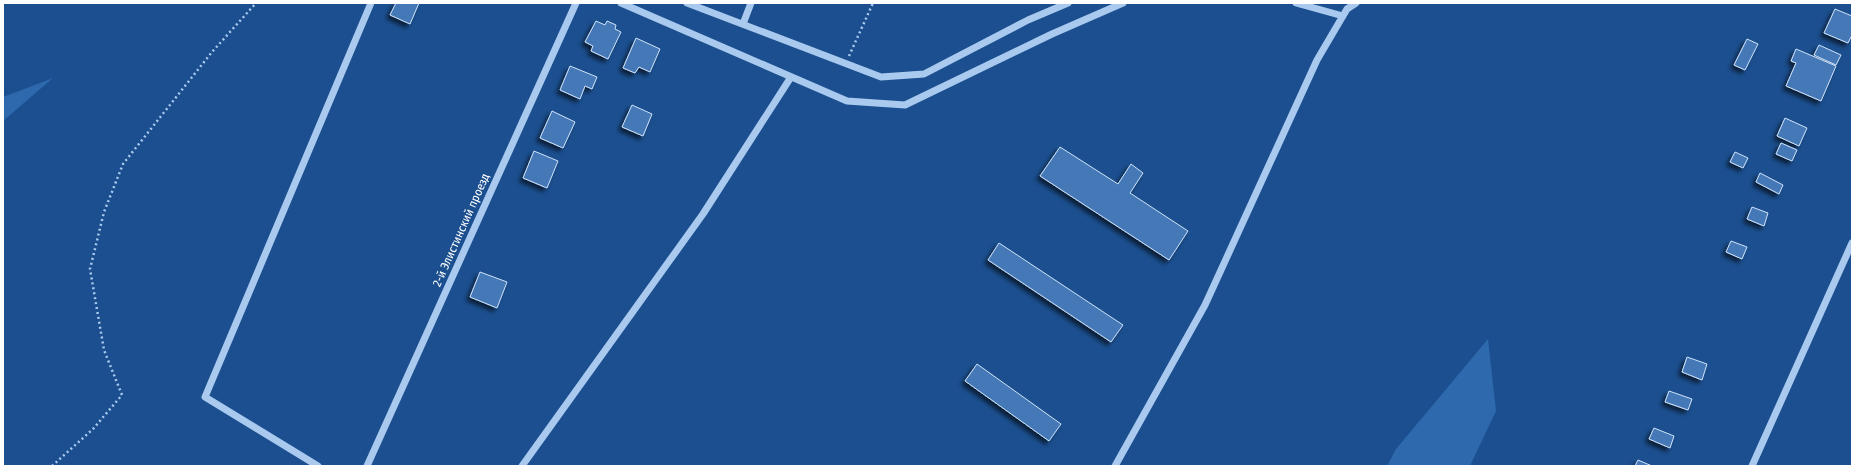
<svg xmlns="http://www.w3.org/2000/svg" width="1855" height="469" viewBox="0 0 1855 469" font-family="'Fira Sans Condensed',sans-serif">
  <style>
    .green { fill: #2e69ad }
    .building { fill: #4478b7; stroke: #cfe3fa; filter: url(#shadow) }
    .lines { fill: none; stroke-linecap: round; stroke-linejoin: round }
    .path { stroke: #a9c9ee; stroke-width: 2.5; stroke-dasharray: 2 3; stroke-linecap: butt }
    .minor { stroke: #a9c9ee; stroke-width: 7 }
    .labels { text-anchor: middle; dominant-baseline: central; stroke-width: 3; stroke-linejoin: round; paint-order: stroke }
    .street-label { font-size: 12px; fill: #fff; stroke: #1b4f8f }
  </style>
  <defs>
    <filter id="shadow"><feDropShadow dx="-3.5" dy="3.5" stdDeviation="2" flood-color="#0009"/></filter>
  </defs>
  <rect width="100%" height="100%" fill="#1b4f8f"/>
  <!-- green -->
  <path class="green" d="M 53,78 L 3,121 L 3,97 Z
    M 1488,339 L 1496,411 L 1470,466 L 1387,466 L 1396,449 Z"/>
  <!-- building -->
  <path class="building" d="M 396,3 L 419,3 L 410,24 L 390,15 Z
    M 1835,9 L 1852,16 L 1852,35 L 1848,43 L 1824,33 Z
    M 596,21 L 605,25 L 607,21 L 616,25 L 615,29 L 621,32 L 608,59 L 591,51 L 593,46 L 585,42 Z
    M 636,38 L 660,49 L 650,72 L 639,67 L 635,73 L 623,68 Z
    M 1747,39 L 1758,44 L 1745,70 L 1734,65 Z
    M 1819,45 L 1841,55 L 1836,65 L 1814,55 Z
    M 1796,49 L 1836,66 L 1821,101 L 1786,86 L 1796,63 L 1791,61 Z
    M 570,66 L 597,77 L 592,89 L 585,86 L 580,99 L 560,90 Z
    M 632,105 L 652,114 L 643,136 L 622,127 Z
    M 552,111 L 575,122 L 563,148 L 540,138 Z
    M 1785,118 L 1807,128 L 1799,146 L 1777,136 Z
    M 1781,143 L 1797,150 L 1792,161 L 1776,154 Z
    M 1060,147 L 1118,184 L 1131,164 L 1143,173 L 1130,193 L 1188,231 L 1169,260 L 1040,176 Z
    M 534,151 L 558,161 L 547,188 L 523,178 Z
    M 1735,152 L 1748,158 L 1743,168 L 1730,162 Z
    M 1760,173 L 1783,185 L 1779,194 L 1756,182 Z
    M 1752,207 L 1768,213 L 1764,226 L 1747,219 Z
    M 1731,241 L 1747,247 L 1742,259 L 1726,252 Z
    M 999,243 L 1123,325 L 1111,342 L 988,260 Z
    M 480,272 L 507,282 L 497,308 L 470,297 Z
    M 1687,357 L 1707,364 L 1702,380 L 1682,372 Z
    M 977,364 L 1061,424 L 1049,441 L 965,381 Z
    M 1669,391 L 1692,399 L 1688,410 L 1665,402 Z
    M 1654,428 L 1674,436 L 1670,448 L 1649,439 Z
    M 1638,460 L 1652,466 L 1635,466 Z"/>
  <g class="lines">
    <!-- path -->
    <path class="path" d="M 849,56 L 873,3
      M 52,466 L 93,429 L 122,395 L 104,350 L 90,269 L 104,212 L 123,164 L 212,52 L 256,3"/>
    <!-- minor -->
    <path class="minor" d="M 621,3 L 847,101 L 905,105 L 1052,34 L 1123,3
      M 687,3 L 881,77 L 924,74 L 1028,20 L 1068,3
      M 1296,3 L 1343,16
      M 743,24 L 751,3
      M 318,466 L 205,397 L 371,3
      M 367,466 L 576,3
      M 522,466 L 703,214 L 791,77
      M 1115,466 L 1205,305 L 1317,60 L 1347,9 L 1356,3
      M 1752,466 L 1852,243"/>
  </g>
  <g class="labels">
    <!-- street labels -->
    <g class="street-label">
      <text transform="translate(461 230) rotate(-66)">2-й Элистинский проезд</text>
    </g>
  </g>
  <!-- border -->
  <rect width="1855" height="469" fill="none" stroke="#ffffff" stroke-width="8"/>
</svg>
